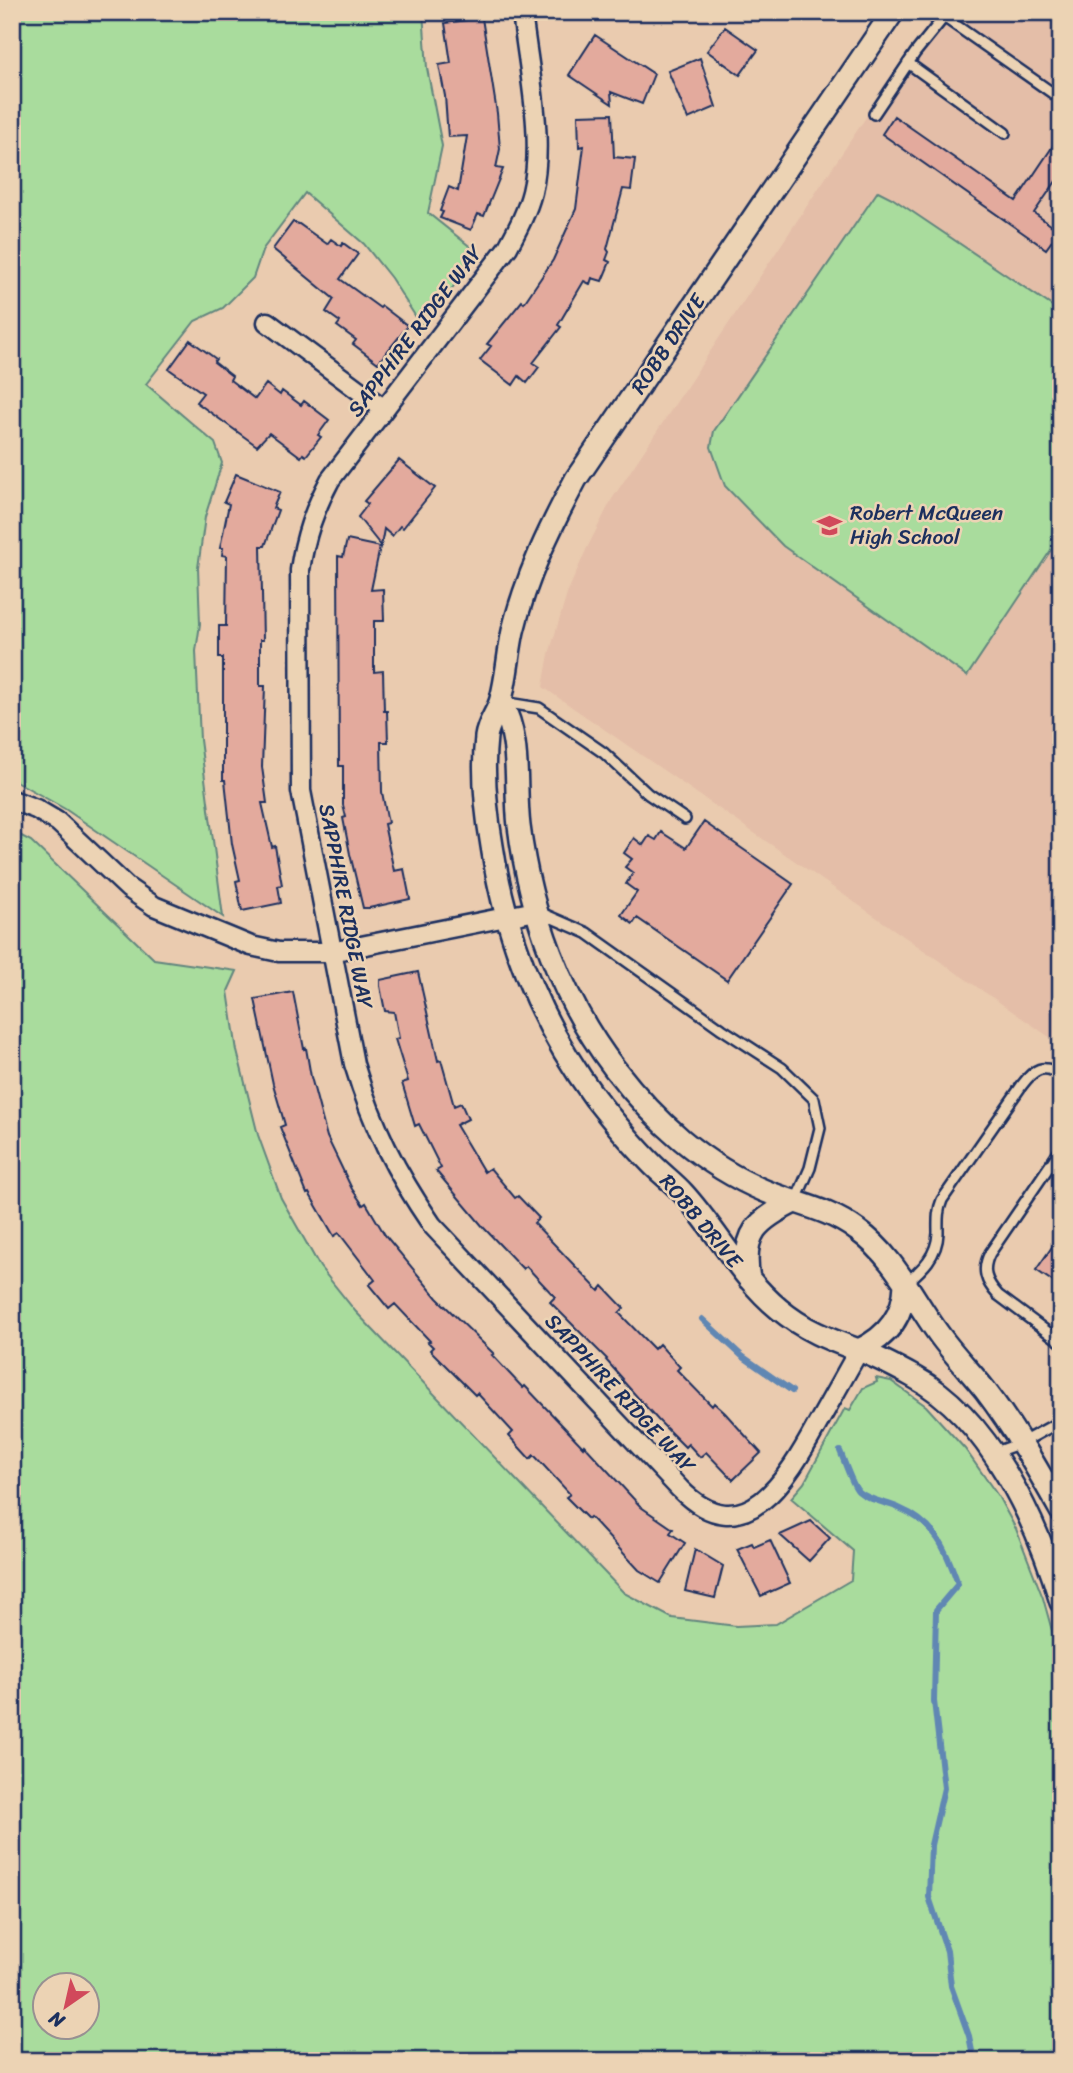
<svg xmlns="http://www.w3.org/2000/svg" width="1073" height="2073" viewBox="0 0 1073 2073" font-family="Sriracha,sans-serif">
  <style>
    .built { fill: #e4bea8 }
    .green { fill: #a9dc9d; stroke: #62867e; stroke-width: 2; fill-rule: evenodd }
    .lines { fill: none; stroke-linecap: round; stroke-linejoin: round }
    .stream { stroke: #6087b3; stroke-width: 6 }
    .building { fill: #e3aa9d; stroke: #1b2f5e; stroke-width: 2 }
    .service-casing { stroke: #1b2f5e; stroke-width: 14 }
    .minor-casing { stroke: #1b2f5e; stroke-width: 23 }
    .tertiary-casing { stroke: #1b2f5e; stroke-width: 26 }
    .service { stroke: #ecd3b4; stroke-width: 9 }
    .minor { stroke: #ecd3b4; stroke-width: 18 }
    .tertiary { stroke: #ecd3b4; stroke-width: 21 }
    .labels { text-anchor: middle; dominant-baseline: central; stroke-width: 5; stroke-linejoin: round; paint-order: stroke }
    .street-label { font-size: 21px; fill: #1b2f5e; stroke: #ecd3b4 }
    .poi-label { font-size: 21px; fill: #1b2f5e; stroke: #ecd3b4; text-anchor: start }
  </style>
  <rect width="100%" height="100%" fill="#eacbaf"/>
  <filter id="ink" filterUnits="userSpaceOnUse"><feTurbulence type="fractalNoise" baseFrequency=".0143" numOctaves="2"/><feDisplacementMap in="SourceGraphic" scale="14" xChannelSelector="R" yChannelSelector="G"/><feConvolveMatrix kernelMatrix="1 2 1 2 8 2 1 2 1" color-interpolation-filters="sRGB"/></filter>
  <g filter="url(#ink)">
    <!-- built -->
    <path class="built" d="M 936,12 L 1061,12 L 1061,1045 L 543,687 L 549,654 L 568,591 L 586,550 L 612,499 Z"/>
    <!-- green -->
    <path class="green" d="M 12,12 L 423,12 L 427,68 L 442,146 L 428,213 L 478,253 L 423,328 L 391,278 L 364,244 L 305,193 L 263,249 L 253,278 L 223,308 L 195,321 L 146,384 L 215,443 L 222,463 L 205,517 L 198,568 L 200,624 L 196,651 L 200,740 L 223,917 L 65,809 L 12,779 Z
      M 878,191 L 892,198 L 1061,312 L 1061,535 L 967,676 L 783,546 L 725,486 L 711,447 L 714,431 Z
      M 12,831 L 31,841 L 154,959 L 237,971 L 228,991 L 237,1051 L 258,1135 L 281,1198 L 320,1267 L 356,1312 L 624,1593 L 672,1618 L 736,1626 L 776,1624 L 851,1580 L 853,1551 L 791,1498 L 804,1483 L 845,1408 L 850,1410 L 863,1388 L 877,1382 L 876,1378 L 891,1381 L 926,1406 L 965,1449 L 998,1496 L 1016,1529 L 1043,1598 L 1061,1663 L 1061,2061 L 12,2061 ZM 46,1986 L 88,1986 L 88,2028 L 46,2028 Z"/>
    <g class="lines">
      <!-- stream -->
      <path class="stream" d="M 702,1319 L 742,1356 L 792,1391
        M 840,1451 C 844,1460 852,1485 858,1491 C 869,1501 886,1502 899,1508 C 935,1523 946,1549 958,1584 L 936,1610 L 934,1701 L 944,1788 L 931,1845 L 929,1897 L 947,1951 L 951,1986 L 969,2036 L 974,2061"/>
    </g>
    <!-- building -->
    <path class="building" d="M 482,18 L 497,113 L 500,149 L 496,168 L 503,169 L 484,216 L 478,214 L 471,230 L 440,218 L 443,212 L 440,211 L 449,187 L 458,191 L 467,136 L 448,137 L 445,96 L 439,65 L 451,63 L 445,23 Z
      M 725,27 L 758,50 L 740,75 L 707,51 Z
      M 595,35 L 654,74 L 642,104 L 611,92 L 612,104 L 569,75 Z
      M 700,58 L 716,107 L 688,119 L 668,71 Z
      M 612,114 L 614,157 L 635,159 L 631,190 L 623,189 L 607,249 L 609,252 L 606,260 L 610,262 L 602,281 L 592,278 L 590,284 L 584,281 L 558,325 L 561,327 L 533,363 L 539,367 L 527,383 L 519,376 L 513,385 L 480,360 L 491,346 L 487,344 L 522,301 L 524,303 L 553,260 L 576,209 L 584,146 L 579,147 L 578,115 Z
      M 894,116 L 1016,201 L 1061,134 L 1061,174 L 1034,213 L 1059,231 L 1046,249 L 882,134 Z
      M 293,222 L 299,224 L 327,244 L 331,239 L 341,246 L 343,243 L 358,254 L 340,279 L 380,308 L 382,306 L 408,326 L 378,363 L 353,344 L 356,340 L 337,326 L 340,322 L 326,312 L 334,299 L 273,249 Z
      M 190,340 L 216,359 L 214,362 L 232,376 L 230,380 L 255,399 L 266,384 L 280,395 L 282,391 L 301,405 L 304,401 L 329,420 L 318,435 L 321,437 L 306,456 L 303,454 L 301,457 L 269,433 L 257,446 L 196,402 L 203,393 L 169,369 Z
      M 399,460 L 435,488 L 403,528 L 400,526 L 392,536 L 384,529 L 381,546 L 358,517 L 368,504 L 364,501 Z
      M 236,474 L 280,492 L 273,508 L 278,510 L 265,546 L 261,546 L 263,640 L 260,640 L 260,686 L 265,686 L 262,767 L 267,803 L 262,803 L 272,847 L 275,846 L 282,885 L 278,886 L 281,903 L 242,911 L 236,881 L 240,880 L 232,844 L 225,780 L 223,780 L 223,658 L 219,658 L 219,626 L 226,626 L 227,556 L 222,555 L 223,548 L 220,548 L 229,504 L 224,502 Z
      M 347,540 L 380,547 L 371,590 L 383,589 L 384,621 L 374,621 L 374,672 L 383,671 L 384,711 L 387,711 L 388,742 L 381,742 L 382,792 L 388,823 L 384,824 L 394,871 L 404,869 L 410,899 L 369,908 L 363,908 L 350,854 L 343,818 L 346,817 L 343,805 L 343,766 L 339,766 L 338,556 L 343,557 Z
      M 704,822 L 793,884 L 727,980 L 637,918 L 633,924 L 621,915 L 637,892 L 626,884 L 633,873 L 625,867 L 632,859 L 624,853 L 634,838 L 643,845 L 649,836 L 656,840 L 661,832 L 686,848 Z
      M 418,972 L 438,1061 L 441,1060 L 454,1106 L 461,1103 L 468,1119 L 456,1125 L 484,1172 L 490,1168 L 515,1198 L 518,1196 L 539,1218 L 534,1223 L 574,1265 L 599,1291 L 603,1286 L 624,1308 L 619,1313 L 654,1349 L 659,1344 L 680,1367 L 677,1370 L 712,1406 L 714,1403 L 725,1413 L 761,1453 L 733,1480 L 706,1452 L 700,1457 L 688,1444 L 685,1447 L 658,1420 L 622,1380 L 623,1379 L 606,1360 L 607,1359 L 550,1302 L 555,1297 L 526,1266 L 523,1269 L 484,1228 L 436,1171 L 441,1168 L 419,1124 L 415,1126 L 402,1083 L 408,1081 L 395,1039 L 399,1038 L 394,1012 L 385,1011 L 380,986 L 380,980 Z
      M 293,992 L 304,1049 L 306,1048 L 311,1077 L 327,1137 L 352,1189 L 363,1205 L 366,1203 L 385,1235 L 437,1298 L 494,1354 L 492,1355 L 523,1388 L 525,1386 L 583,1447 L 584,1445 L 641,1507 L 673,1529 L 670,1533 L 685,1543 L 660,1583 L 639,1570 L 590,1517 L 588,1519 L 566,1497 L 570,1494 L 534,1455 L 530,1459 L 509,1436 L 513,1432 L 477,1393 L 475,1395 L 430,1350 L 433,1347 L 428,1342 L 430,1341 L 395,1304 L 389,1309 L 369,1285 L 375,1280 L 339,1233 L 334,1236 L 309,1193 L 307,1194 L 280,1127 L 285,1125 L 273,1084 L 255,999 Z
      M 1061,1234 L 1061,1287 L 1036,1270 Z
      M 811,1521 L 830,1538 L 809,1561 L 780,1535 Z
      M 770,1540 L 790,1583 L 761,1596 L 737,1549 L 752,1543 L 754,1547 Z
      M 695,1549 L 723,1566 L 715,1598 L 685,1591 Z"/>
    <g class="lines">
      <defs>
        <path id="service" d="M 933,12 L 944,17 L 1061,99
          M 908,63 L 1005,133
          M 874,114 L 915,53 L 944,17
          M 502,702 L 539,708 L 604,753 L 648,794 L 685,819
          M 541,913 L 587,933 L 722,1029 L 782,1068 L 814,1099 L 820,1128 L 810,1168 L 796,1200
          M 1061,1149 L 990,1253 C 981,1270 986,1282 998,1295 L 1061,1342
          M 905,1284 C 921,1270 937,1257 938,1233 C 938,1221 937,1212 942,1200 L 1022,1085 C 1034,1069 1043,1063 1061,1075
          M 993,1453 L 1021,1443 L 1061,1421"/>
        <path id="minor" d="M 522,12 C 528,67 545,139 532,192 C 527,212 517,230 508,247 L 330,480 C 314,510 305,536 300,570 L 301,791 L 354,1064 C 373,1127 395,1171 432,1225 L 680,1489 C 744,1554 788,1478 817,1425 C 831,1400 845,1375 859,1350
          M 267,322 L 384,409
          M 12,800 L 36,809 L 58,822 L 128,888 L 154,906 L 251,946 L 279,952 L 331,952 L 536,911"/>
        <path id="tertiary" d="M 893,12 L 576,479 C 550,528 526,577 513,631 C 508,654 507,677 501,699 C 498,712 488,722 486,737 C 482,773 486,811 492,846 C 506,938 539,1022 595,1098 C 613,1121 632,1144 653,1165 C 663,1175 674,1183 683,1193 C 717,1230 740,1277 779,1309 C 804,1330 828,1339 858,1350 C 877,1357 896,1367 914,1377 C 989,1417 1038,1523 1061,1602
          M 501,702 C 522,740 514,784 519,826 C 530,913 561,999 615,1069 C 656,1122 703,1165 765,1191 C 797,1204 829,1209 857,1230 C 894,1256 912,1297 938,1333 C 952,1353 970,1371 985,1390 C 1014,1428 1038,1470 1061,1511
          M 749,1279 C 741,1233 757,1220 796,1201
          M 859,1350 C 887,1337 904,1316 905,1284"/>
      </defs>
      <!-- service casing -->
      <use href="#service" class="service-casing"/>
      <!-- minor casing -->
      <use href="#minor" class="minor-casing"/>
      <!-- tertiary casing -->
      <use href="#tertiary" class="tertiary-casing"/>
      <!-- service -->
      <use href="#service" class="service"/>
      <!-- minor -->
      <use href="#minor" class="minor"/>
      <!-- tertiary -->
      <use href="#tertiary" class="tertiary"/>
    </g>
  </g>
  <!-- icons -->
  <defs>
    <symbol id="school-bare" viewBox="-9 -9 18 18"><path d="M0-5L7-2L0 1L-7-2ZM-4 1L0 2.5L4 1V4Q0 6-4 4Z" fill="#d1495b" stroke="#ecd3b4" stroke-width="2.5" paint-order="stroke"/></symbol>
  </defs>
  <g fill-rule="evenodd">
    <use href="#school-bare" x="812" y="508" width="35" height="35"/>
  </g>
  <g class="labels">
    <!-- street labels -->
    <g class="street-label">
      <text transform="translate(415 331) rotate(-53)">SAPPHIRE RIDGE WAY</text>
      <text transform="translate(668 344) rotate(-56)">ROBB DRIVE</text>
      <text transform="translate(346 906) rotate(79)">SAPPHIRE RIDGE WAY</text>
      <text transform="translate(701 1221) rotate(50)">ROBB DRIVE</text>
      <text transform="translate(620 1393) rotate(47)">SAPPHIRE RIDGE WAY</text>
    </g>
    <!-- poi labels -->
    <g class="poi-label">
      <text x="850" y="513">Robert McQueen<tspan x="850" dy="24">High School</tspan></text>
    </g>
  </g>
  <!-- margin -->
  <rect width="1073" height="2073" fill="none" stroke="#ecd3b4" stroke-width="42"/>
  <rect x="21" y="21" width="1031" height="2031" fill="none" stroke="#1b2f5e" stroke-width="2.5" filter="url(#ink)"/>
  <!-- north arrow -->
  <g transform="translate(66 2006) rotate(214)"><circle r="33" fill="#ecd3b4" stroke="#989192" stroke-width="2"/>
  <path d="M0-5L12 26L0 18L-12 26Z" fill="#d1495b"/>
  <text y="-10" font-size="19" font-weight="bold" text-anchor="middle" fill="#1b2f5e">N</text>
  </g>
</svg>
